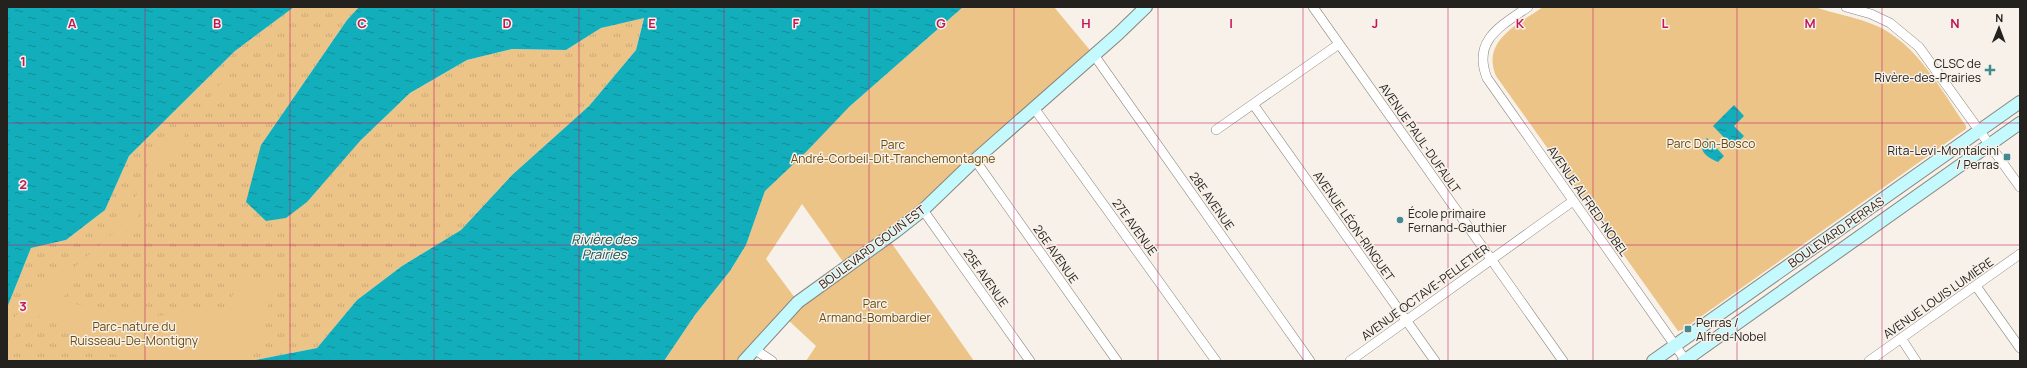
<svg xmlns="http://www.w3.org/2000/svg" width="2027" height="368" viewBox="0 0 2027 368" font-family="Manrope,sans-serif">
  <style>
    .grass { fill: url(#grass-tufts) }
    .green { fill: #ecc488; fill-rule: evenodd }
    .water { fill: url(#water-ripples) }
    .lines { fill: none; stroke-linecap: round; stroke-linejoin: round }
    .street-casing { stroke: #8a857e; stroke-width: 10 }
    .secondary-casing { stroke: #8a857e; stroke-width: 14 }
    .street { stroke: #fff; stroke-width: 9 }
    .secondary { stroke: #c4f9fe; stroke-width: 12 }
    .grid { fill: none; stroke: #c2185b; stroke-width: 1; stroke-opacity: 0.55 }
    .poi-dot { fill: #428a91; stroke: #f7f1e9; stroke-width: 1.5 }
    .labels { text-anchor: middle; dominant-baseline: central; stroke-width: 3; stroke-linejoin: round; paint-order: stroke }
    .poi-label { font-size: 12px; fill: #24221f; stroke: #f7f1e9; text-anchor: end }
    .street-label { font-size: 12px; fill: #24221f; stroke: #f7f1e9 }
    .park-label { font-size: 12px; fill: #6b4a09; stroke: #f7f1e9 }
    .water-label { font-size: 13px; font-style: italic; fill: #185156; stroke: #f7f1e9 }
    .grid-label { font-size: 13px; text-anchor: middle; font-weight: bold; fill: #c2185b; stroke: #f7f1e9; stroke-width: 3; stroke-linejoin: round; paint-order: stroke }
  </style>
  <defs>
    <pattern id="grass-tufts" width="24" height="20" patternUnits="userSpaceOnUse"><rect width="24" height="20" fill="#ecc488"/><path d="M3 7l-1-3M5 7V3M7 7l1-3M15 17l-1-3M17 17v-4M19 17l1-3" fill="none" stroke="#caa875"/></pattern>
    <pattern id="water-ripples" width="26" height="14" patternUnits="userSpaceOnUse"><rect width="26" height="14" fill="#13aebc"/><path d="M2 4q2-2 4 0t4 0M15 11q2-2 4 0t4 0" fill="none" stroke="#118d98"/></pattern>
  </defs>
  <rect width="100%" height="100%" fill="#f7f1e9"/>
  <!-- grass -->
  <path class="grass" d="M 294,7 L 359,7 L 347,20 L 261,145 L 360,141 L 410,93 L 467,60 L 512,49 L 566,50 L 601,28 L 644,17 L 636,50 L 589,106 L 512,175 L 461,230 L 402,266 L 357,300 L 317,348 L 250,361 L 7,361 L 7,308 L 31,248 L 66,240 L 105,210 L 129,156 L 235,51 Z"/>
  <!-- green -->
  <path class="green" d="M 963,7 L 1054,7 L 1094,55 L 888,238 L 974,361 L 806,361 L 816,346 L 787,319 L 744,361 L 664,361 L 695,315 L 730,271 L 746,245 L 765,191 L 849,107 ZM 802,204 L 846,266 L 798,302 L 766,259 Z
    M 1543,7 L 1815,7 C 1835,14 1857,17 1877,26 C 1918,45 1941,90 1966,126 L 1966,129 L 1682,330 L 1678,331 L 1496,76 C 1481,40 1519,24 1543,7 Z
    M 225,83 L 230,88 L 226,95 L 185,132 L 184,147 C 141,159 153,202 130,229 C 119,242 104,250 92,260 C 81,269 72,285 64,297 L 69,303 L 113,311 L 138,307 L 155,316 L 207,311 L 222,317 L 230,312 C 231,306 231,296 235,291 C 245,275 264,273 277,285 L 264,316 L 266,335 C 256,343 245,354 234,360 C 224,366 192,357 180,357 C 159,356 139,362 119,356 C 90,348 67,326 39,316 C 21,323 10,339 7,359 L 7,332 L 30,290 L 47,274 L 54,272 L 63,273 L 70,271 L 119,228 L 130,214 L 146,168 L 159,147 L 160,139 L 188,118 L 197,114 L 220,84 Z"/>
  <!-- water -->
  <path class="water" d="M 7,7 L 294,7 L 235,51 L 129,156 L 105,210 L 66,240 L 31,248 L 7,308 Z
    M 359,7 L 963,7 L 849,107 L 806,152 L 765,191 L 746,245 L 730,271 L 695,315 L 664,361 L 250,361 L 317,348 L 357,300 L 402,266 L 461,230 L 512,175 L 589,106 L 636,50 L 644,18 L 601,28 L 566,50 L 512,49 L 467,60 L 410,93 L 360,141 L 307,202 L 286,218 L 266,221 L 246,202 L 261,145 L 347,20 Z
    M 1734,105 L 1744,116 L 1734,126 L 1744,136 L 1733,147 L 1713,126 Z
    M 1707,138 L 1724,156 L 1718,162 C 1707,157 1695,150 1707,138 Z"/>
  <g class="lines">
    <defs>
      <path id="street" d="M 1313,7 L 1563,361
        M 1528,7 C 1501,26 1472,40 1487,78 L 1686,361
        M 1846,7 L 1871,14 L 1890,23 L 1919,47 L 2020,187
        M 1094,55 L 1310,361
        M 1253,104 L 1435,361
        M 1034,108 L 1216,361
        M 1216,130 L 1339,44
        M 975,160 L 1117,361
        M 923,210 L 1030,361
        M 1976,286 L 2020,348
        M 1901,338 L 1916,361
        M 754,349 L 772,361
        M 1350,361 L 1573,201
        M 1869,361 L 2020,254"/>
      <path id="secondary" d="M 744,361 L 798,302 L 895,232 L 923,210 L 975,160 L 1118,34 L 1146,7
        M 1653,361 L 2020,102
        M 1684,361 L 2020,123"/>
    </defs>
    <!-- street casing -->
    <use href="#street" class="street-casing"/>
    <!-- secondary casing -->
    <use href="#secondary" class="secondary-casing"/>
    <!-- street -->
    <use href="#street" class="street"/>
    <!-- secondary -->
    <use href="#secondary" class="secondary"/>
  </g>
  <!-- grid -->
  <path class="grid" d="M 145,7 L 145,361M 290,7 L 290,361M 434,7 L 434,361M 579,7 L 579,361M 724,7 L 724,361M 869,7 L 869,361M 1014,7 L 1014,361M 1158,7 L 1158,361M 1303,7 L 1303,361M 1448,7 L 1448,361M 1593,7 L 1593,361M 1737,7 L 1737,361M 1882,7 L 1882,361M 7,123 L 2020,123M 7,245 L 2020,245"/>
  <!-- markers -->
  <g class="poi-dot">
    <path d="M1988 64h4v4h4v4h-4v4h-4v-4h-4v-4h4z"/>
    <rect x="2003" y="153" width="8" height="8" rx="2"/>
    <circle cx="1400" cy="220" r="4"/>
    <rect x="1684" y="325" width="8" height="8" rx="2"/>
  </g>
  <g class="labels">
    <!-- poi labels -->
    <g class="poi-label">
      <text x="1981" y="63">CLSC de<tspan x="1981" dy="14">Rivère-des-Prairies</tspan></text>
      <text x="1999" y="150">Rita-Levi-Montalcini<tspan x="1999" dy="14">/ Perras</tspan></text>
      <text x="1408" y="213" text-anchor="start">École primaire<tspan x="1408" dy="14">Fernand-Gauthier</tspan></text>
      <text x="1696" y="322" text-anchor="start">Perras /<tspan x="1696" dy="14">Alfred-Nobel</tspan></text>
    </g>
    <!-- street labels -->
    <g class="street-label">
      <text transform="translate(1420 138) rotate(55)">AVENUE PAUL-DUFAULT</text>
      <text transform="translate(1212 201) rotate(55)">28E AVENUE</text>
      <text transform="translate(1588 201) rotate(55)">AVENUE ALFRED-NOBEL</text>
      <text transform="translate(1354 226) rotate(55)">AVENUE LÉON-RINGUET</text>
      <text transform="translate(1135 227) rotate(54)">27E AVENUE</text>
      <text transform="translate(1836 232) rotate(-35)">BOULEVARD PERRAS</text>
      <text transform="translate(872 247) rotate(-37)">BOULEVARD GOUIN EST</text>
      <text transform="translate(1056 254) rotate(55)">26E AVENUE</text>
      <text transform="translate(986 278) rotate(55)">25E AVENUE</text>
      <text transform="translate(1425 292) rotate(-36)">AVENUE OCTAVE-PELLETIER</text>
      <text transform="translate(1938 298) rotate(-35)">AVENUE LOUIS LUMIÈRE</text>
    </g>
    <!-- park labels -->
    <g class="park-label">
      <text x="1711" y="143">Parc Don-Bosco</text>
      <text x="893" y="144">Parc<tspan x="893" dy="14">André-Corbeil-Dit-Tranchemontagne</tspan></text>
      <text x="875" y="303">Parc<tspan x="875" dy="14">Armand-Bombardier</tspan></text>
      <text x="134" y="326">Parc-nature du<tspan x="134" dy="14">Ruisseau-De-Montigny</tspan></text>
    </g>
    <!-- water labels -->
    <g class="water-label">
      <text x="604" y="239">Rivière des<tspan x="604" dy="15">Prairies</tspan></text>
    </g>
  </g>
  <g class="grid-label">
    <text x="72" y="28">A</text>
    <text x="217" y="28">B</text>
    <text x="362" y="28">C</text>
    <text x="507" y="28">D</text>
    <text x="652" y="28">E</text>
    <text x="796" y="28">F</text>
    <text x="941" y="28">G</text>
    <text x="1086" y="28">H</text>
    <text x="1231" y="28">I</text>
    <text x="1375" y="28">J</text>
    <text x="1520" y="28">K</text>
    <text x="1665" y="28">L</text>
    <text x="1810" y="28">M</text>
    <text x="1955" y="28">N</text>
    <text x="23" y="66">1</text>
    <text x="23" y="189">2</text>
    <text x="23" y="311">3</text>
  </g>
  <!-- border -->
  <rect width="2027" height="368" fill="none" stroke="#24221f" stroke-width="16"/>
  <!-- north arrow -->
  <g transform="translate(1999 28) rotate(1)" stroke="#f7f1e9" stroke-width="3" paint-order="stroke">
  <path d="M0-3L7 15L0 10L-7 15Z" fill="#24221f"/>
  <text y="-6" font-size="11" font-weight="bold" text-anchor="middle" fill="#24221f">N</text>
  </g>
</svg>
